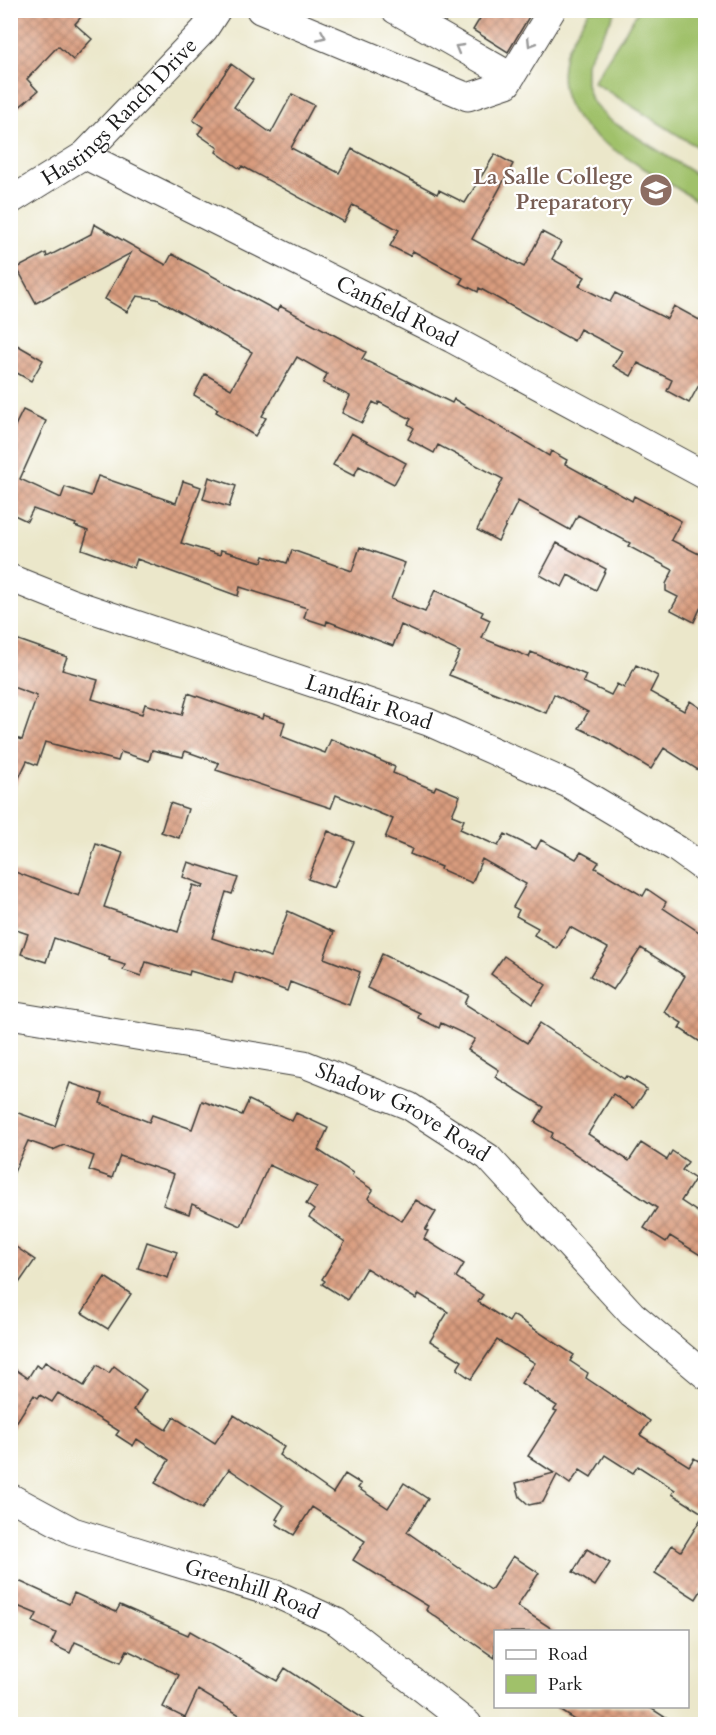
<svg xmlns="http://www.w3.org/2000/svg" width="716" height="1735" viewBox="0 0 716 1735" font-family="Cardo,serif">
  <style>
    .green { fill: #a0c16a; stroke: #5e6e43; stroke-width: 1.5 }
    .building { fill: url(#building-cross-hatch) }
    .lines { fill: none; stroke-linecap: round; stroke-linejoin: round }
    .minor-casing { stroke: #3b3a36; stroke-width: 29 }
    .minor { stroke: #fff; stroke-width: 27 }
    .oneway { stroke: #999 }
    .labels { text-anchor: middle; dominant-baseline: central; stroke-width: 4.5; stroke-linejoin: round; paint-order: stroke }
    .street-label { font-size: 22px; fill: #1c1c1c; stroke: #fff }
    .education-label { font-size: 22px; font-weight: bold; fill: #785e54; stroke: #fff; text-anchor: end }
  </style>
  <defs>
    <pattern id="building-cross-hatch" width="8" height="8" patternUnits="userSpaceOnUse" patternTransform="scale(1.5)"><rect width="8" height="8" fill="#d99c7e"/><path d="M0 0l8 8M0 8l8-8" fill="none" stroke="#af7e66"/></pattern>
  </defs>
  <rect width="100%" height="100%" fill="#fff"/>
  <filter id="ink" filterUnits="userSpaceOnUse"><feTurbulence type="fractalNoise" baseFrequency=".0167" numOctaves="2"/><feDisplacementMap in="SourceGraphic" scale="12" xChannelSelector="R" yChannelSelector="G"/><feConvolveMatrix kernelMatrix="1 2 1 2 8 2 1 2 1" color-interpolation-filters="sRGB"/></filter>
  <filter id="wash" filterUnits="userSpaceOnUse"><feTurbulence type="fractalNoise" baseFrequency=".008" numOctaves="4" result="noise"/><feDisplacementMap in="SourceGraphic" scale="24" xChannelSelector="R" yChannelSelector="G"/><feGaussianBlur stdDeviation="1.35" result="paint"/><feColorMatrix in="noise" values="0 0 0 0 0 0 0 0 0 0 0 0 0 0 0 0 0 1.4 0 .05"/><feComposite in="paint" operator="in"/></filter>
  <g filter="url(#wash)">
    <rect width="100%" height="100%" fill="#ebe7ca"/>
    <!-- green -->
    <path class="green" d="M 590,10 L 616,11 L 586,63 L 586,84 L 591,100 L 608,119 L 705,180 L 705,206 C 683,192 661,178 638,165 C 597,139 550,114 565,55 C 570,39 581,25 590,10 Z
      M 638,11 L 705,11 L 705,152 L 593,82 Z"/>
    <g id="blocks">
      <!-- building -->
      <path class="building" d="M 10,10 L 87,10 L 75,24 L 92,39 L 73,60 L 58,46 L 27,79 L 38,91 L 10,115 Z
        M 485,10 L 533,10 L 508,52 L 473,30 Z
        M 231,64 L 253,80 L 234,107 L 271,133 L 292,94 L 314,105 L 291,148 L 339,173 L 352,149 L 437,194 L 439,190 L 465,203 L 495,154 L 513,164 L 472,239 L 524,267 L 542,232 L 561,242 L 552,259 L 585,277 L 579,286 L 610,302 L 615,293 L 667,319 L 674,306 L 705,323 L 705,388 L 699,385 L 689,403 L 667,391 L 672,380 L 638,363 L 631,376 L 613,366 L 622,351 L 580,329 L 574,341 L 479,288 L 478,292 L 460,283 L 463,278 L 413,251 L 410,256 L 390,246 L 399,230 L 353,205 L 344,222 L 242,166 L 240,169 L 216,152 L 218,148 L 198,134 L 203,127 L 193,120 Z
        M 94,224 L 166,265 L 172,254 L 277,311 L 280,306 L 366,352 L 362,359 L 452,403 L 454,399 L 549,456 L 551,451 L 567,460 L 565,464 L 632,501 L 634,496 L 681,521 L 671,540 L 705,557 L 705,598 L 694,622 L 671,610 L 678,597 L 666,591 L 666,584 L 673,570 L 628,546 L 630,543 L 578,515 L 570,530 L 518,501 L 498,541 L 477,530 L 503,479 L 438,445 L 434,453 L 408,439 L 414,428 L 408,424 L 411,419 L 379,402 L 378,405 L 373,402 L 362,423 L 342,413 L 350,396 L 323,383 L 327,374 L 297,357 L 262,416 L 266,418 L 255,436 L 216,412 L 218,409 L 194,395 L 205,374 L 231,389 L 252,352 L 157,299 L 137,296 L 127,312 L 105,299 L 131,253 L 36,303 L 17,268 L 46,253 L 47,257 L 91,234 Z
        M 10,341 L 43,360 L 31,381 L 10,369 Z
        M 23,410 L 46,421 L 20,479 L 61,498 L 65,487 L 91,496 L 98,476 L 176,503 L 183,481 L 201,487 L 181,543 L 220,555 L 221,550 L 262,562 L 264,556 L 287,563 L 292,550 L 352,571 L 360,547 L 405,563 L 391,599 L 425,612 L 435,590 L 483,612 L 481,616 L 490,620 L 482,638 L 529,657 L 531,652 L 586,675 L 583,682 L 611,695 L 617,684 L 624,688 L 636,665 L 658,676 L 650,692 L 684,711 L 690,701 L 705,711 L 705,758 L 698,770 L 664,748 L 651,769 L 600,738 L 579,728 L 588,712 L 554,694 L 546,713 L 449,675 L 460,652 L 401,625 L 393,646 L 327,621 L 326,625 L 304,618 L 307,608 L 240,587 L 238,596 L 137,559 L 134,568 L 82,549 L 88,531 L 75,526 L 76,524 L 33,509 L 27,521 L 10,513 L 10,436 Z
        M 351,433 L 406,463 L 394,484 L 359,466 L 354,476 L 333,465 Z
        M 209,477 L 236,486 L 229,507 L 203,499 Z
        M 557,543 L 606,569 L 596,590 L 568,575 L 562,587 L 540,575 Z
        M 10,637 L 67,657 L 62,670 L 98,680 L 92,699 L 142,714 L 145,704 L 182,715 L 188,693 L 262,719 L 263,715 L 285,722 L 281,736 L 325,753 L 331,739 L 395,767 L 393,773 L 434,790 L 436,786 L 460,796 L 452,815 L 464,820 L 460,829 L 498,846 L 505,834 L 536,849 L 541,840 L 576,859 L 581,852 L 599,862 L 595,868 L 643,896 L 647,889 L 666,902 L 663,908 L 705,936 L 705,1045 L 679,1028 L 682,1023 L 664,1012 L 685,976 L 641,948 L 613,990 L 590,976 L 608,948 L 570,927 L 557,949 L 534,935 L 538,928 L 516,916 L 519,910 L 513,907 L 526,884 L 482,859 L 472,883 L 440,869 L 441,867 L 410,854 L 412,849 L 385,838 L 393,819 L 336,795 L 331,808 L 216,770 L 219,763 L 185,751 L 183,757 L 152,750 L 149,761 L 121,752 L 118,761 L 45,742 L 37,765 L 27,761 L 10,797 L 10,736 L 22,740 L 37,696 L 10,686 Z
        M 170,803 L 188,809 L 179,838 L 161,832 Z
        M 328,831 L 354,842 L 334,888 L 308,879 Z
        M 96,844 L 123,853 L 104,907 L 178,932 L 193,885 L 203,888 L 204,885 L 183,877 L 188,862 L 238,878 L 232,894 L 226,892 L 212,938 L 271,957 L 288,911 L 334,932 L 324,958 L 360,972 L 349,1005 L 290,982 L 287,991 L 235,972 L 232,983 L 190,971 L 189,975 L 146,962 L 141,976 L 123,970 L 125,965 L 109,960 L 110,957 L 54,938 L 46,962 L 21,954 L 28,934 L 10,928 L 10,870 L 79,896 Z
        M 382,954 L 469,995 L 465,1004 L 527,1043 L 540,1023 L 624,1079 L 626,1076 L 647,1089 L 634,1108 L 613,1094 L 588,1134 L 629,1161 L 641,1143 L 667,1160 L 672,1151 L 688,1162 L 682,1170 L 695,1179 L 681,1201 L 705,1217 L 705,1258 L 670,1236 L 666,1242 L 644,1228 L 657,1208 L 551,1138 L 553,1133 L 535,1122 L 544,1107 L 495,1077 L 499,1070 L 468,1050 L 475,1039 L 441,1023 L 439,1028 L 418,1018 L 420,1013 L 367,988 Z
        M 504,956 L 546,985 L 533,1004 L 491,974 Z
        M 70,1083 L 103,1094 L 100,1103 L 149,1122 L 152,1115 L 192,1129 L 202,1101 L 242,1115 L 249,1100 L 292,1121 L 296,1113 L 328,1128 L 318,1150 L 353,1173 L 352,1176 L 373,1190 L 368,1198 L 402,1221 L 416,1200 L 436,1212 L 425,1230 L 428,1231 L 424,1239 L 464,1264 L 456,1277 L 483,1295 L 478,1302 L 509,1322 L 513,1315 L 574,1355 L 570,1361 L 588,1373 L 586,1378 L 650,1421 L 640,1435 L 689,1466 L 694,1458 L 705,1465 L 705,1584 L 696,1599 L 655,1573 L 672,1545 L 681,1551 L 704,1514 L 672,1494 L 675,1490 L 638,1466 L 633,1473 L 605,1455 L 591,1477 L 580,1470 L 570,1484 L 557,1475 L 543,1502 L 529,1505 L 520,1497 L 516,1483 L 554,1473 L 528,1456 L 557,1411 L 554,1410 L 557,1406 L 521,1383 L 535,1363 L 497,1340 L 471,1379 L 457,1369 L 462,1361 L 430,1341 L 448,1312 L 419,1294 L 416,1299 L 366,1268 L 347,1300 L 322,1284 L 325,1281 L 322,1279 L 345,1242 L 309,1217 L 314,1210 L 306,1204 L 317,1187 L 269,1165 L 241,1226 L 192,1204 L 189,1214 L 163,1205 L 174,1174 L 120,1156 L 112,1178 L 89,1170 L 94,1156 L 64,1145 L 53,1150 L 28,1141 L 10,1181 L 10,1110 L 55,1126 Z
        M 147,1242 L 177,1252 L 168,1278 L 138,1268 Z
        M 10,1243 L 35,1260 L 10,1296 Z
        M 105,1277 L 131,1294 L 108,1329 L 82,1313 Z
        M 45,1362 L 84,1386 L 97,1365 L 109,1373 L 114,1366 L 146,1390 L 134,1410 L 166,1430 L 174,1417 L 215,1443 L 234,1415 L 284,1447 L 279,1455 L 333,1493 L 345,1474 L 361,1484 L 358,1488 L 388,1508 L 404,1483 L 428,1499 L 407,1532 L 491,1590 L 513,1556 L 539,1573 L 517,1606 L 557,1632 L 495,1632 L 495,1658 L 426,1610 L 428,1606 L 353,1560 L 365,1541 L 312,1507 L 294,1535 L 276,1524 L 279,1520 L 276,1519 L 284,1506 L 229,1469 L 202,1509 L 155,1483 L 169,1460 L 137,1439 L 133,1446 L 116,1435 L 119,1431 L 58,1393 L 52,1402 L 40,1395 L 38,1398 L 34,1395 L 10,1432 L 10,1366 L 28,1378 L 36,1365 L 41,1368 Z
        M 587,1549 L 610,1563 L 595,1586 L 573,1572 Z
        M 10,1577 L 69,1604 L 74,1593 L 116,1612 L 120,1605 L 188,1635 L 190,1631 L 277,1681 L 285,1668 L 372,1725 L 256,1725 L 198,1690 L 185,1718 L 163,1707 L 179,1675 L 127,1650 L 121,1662 L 75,1642 L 70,1653 L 51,1644 L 56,1633 L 33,1622 L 37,1614 L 10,1603 Z
        M 555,1707 L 649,1707 L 677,1725 L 583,1725 Z"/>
    </g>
  </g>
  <g filter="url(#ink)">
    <use href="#blocks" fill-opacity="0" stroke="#3b3a36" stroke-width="1.5"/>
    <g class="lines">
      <defs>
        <g id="minor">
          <path d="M 260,10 L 468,97 L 507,84 L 552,10"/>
          <path d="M 395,10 L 511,76"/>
          <path id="s1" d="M 84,155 L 452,339 L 706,476"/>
          <path id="s2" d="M 10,201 L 84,155 L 204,30 L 217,10"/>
          <path id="s3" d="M 10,578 L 70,602 L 428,722 L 568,784 L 677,849 L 706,870"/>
          <path id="s4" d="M 10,1015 L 304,1064 L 409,1106 L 488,1157 L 632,1314 L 706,1376"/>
          <path id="s5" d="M 10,1497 L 73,1531 L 276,1594 L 337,1622 L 468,1724"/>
        </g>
      </defs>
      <!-- minor casing -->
      <use href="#minor" class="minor-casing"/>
      <!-- minor -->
      <use href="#minor" class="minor"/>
    </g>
    <!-- one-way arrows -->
    <defs><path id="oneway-chevron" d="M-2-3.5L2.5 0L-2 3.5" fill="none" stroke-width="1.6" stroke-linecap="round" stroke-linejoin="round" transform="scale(1.5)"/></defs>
    <g class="oneway">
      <use href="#oneway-chevron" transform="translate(322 36) rotate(23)"/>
      <use href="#oneway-chevron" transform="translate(531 43) rotate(122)"/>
      <use href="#oneway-chevron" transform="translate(459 48) rotate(-150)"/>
    </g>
  </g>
  <!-- icons -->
  <defs>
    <symbol id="school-disc" viewBox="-11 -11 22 22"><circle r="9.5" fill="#8d6e63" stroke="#fff"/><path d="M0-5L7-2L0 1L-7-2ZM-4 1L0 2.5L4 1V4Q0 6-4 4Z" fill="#fff"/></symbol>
  </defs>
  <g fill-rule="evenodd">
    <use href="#school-disc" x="637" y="171" width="38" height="38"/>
  </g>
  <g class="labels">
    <!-- street labels -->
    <g class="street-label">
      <text stroke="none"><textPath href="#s2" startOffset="142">Hastings Ranch Drive</textPath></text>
      <text stroke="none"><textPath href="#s1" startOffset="350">Canfield Road</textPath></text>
      <text stroke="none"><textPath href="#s3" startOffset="380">Landfair Road</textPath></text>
      <text stroke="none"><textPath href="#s4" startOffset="408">Shadow Grove Road</textPath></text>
      <text stroke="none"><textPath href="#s5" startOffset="260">Greenhill Road</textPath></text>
    </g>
    <!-- education labels -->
    <g class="education-label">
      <text x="633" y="177">La Salle College<tspan x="633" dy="25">Preparatory</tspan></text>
    </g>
  </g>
  <!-- margin -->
  <rect width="716" height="1735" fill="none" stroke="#fff" stroke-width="36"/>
  <!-- legend -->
  <rect x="494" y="1630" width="195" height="78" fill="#ffffff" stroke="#a4a4a4" stroke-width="1.5"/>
  <rect x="506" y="1650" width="30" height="9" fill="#ffffff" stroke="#a4a4a4" stroke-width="1.5"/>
  <text x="548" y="1660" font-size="18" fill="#1c1c1c">Road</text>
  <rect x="506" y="1675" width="30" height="18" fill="#a0c16a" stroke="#a4a4a4" stroke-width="1.5"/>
  <text x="548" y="1690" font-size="18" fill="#1c1c1c">Park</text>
</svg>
